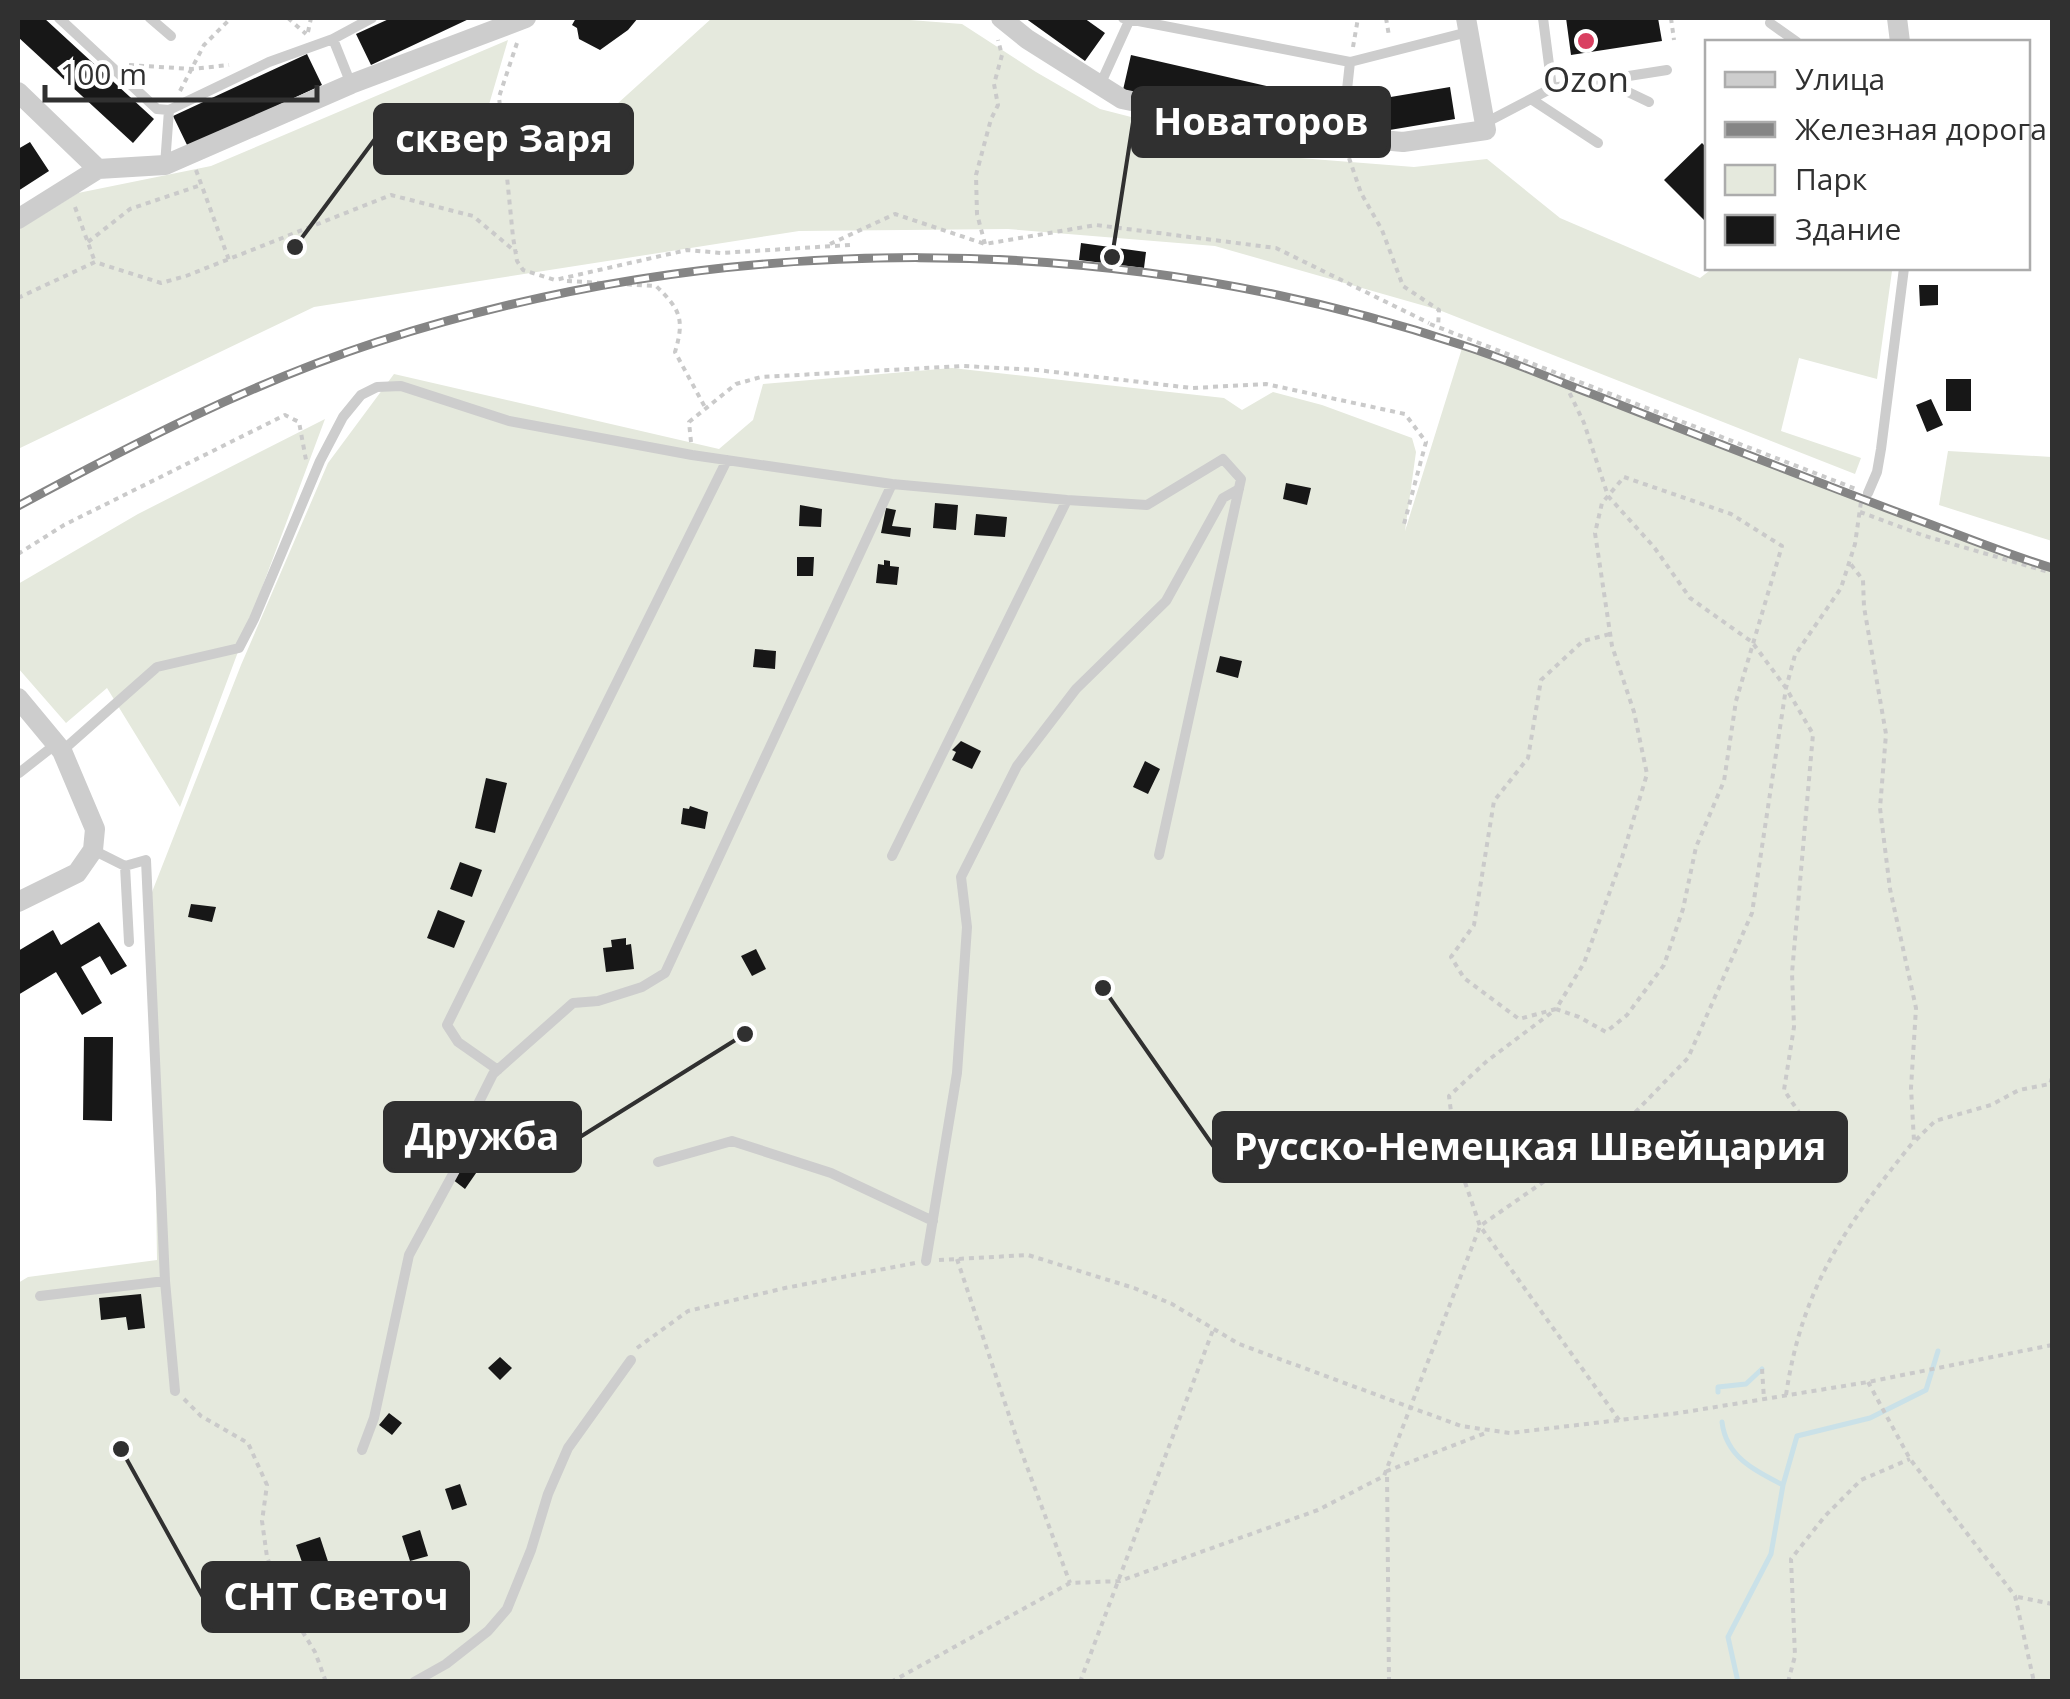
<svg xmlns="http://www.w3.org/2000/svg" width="2070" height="1699" viewBox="0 0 2070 1699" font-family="'Open Sans',sans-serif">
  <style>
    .green { fill: #e5e9dd }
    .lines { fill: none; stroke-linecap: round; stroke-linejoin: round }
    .stream { stroke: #cae1e8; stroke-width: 5 }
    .building { fill: #171717 }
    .path { stroke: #cacaca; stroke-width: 4; stroke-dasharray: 5 5; stroke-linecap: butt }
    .service { stroke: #cdcdcd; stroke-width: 10 }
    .minor { stroke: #cdcdcd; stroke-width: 20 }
    .rail-casing { stroke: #858585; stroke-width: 9 }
    .rail { stroke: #fff; stroke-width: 5; stroke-dasharray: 15; stroke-linecap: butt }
    .poi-dot { fill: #d94061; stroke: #fff; stroke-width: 4 }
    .labels { text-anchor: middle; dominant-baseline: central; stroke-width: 10; stroke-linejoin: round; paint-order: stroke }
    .poi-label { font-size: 35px; fill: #303030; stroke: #fff }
    .leader { fill: none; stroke: #303030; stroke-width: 4 }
    .callout-dot { fill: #303030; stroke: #fff; stroke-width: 4 }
    .callout { fill: #303030; stroke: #303030; stroke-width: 4 }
    .callout-label { font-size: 38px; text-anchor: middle; font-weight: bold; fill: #fff }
  </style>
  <rect width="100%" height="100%" fill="#fff"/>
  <!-- green -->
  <path class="green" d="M 712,18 L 884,18 L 962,24 L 1036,72 L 1100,109 L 1287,157 L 1414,167 L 1487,159 L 1560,218 L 1700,278 L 1713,268 L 1881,268 L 1892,271 L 1877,379 L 1799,358 L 1781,431 L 1861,458 L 1855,474 L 1439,310 L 1215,246 L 1008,229 L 799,231 L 314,307 L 18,449 L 18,230 L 78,193 L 211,166 L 508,40 L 488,108 L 553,162 Z
    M 1463,345 L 1861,499 L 2052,568 L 2052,1681 L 18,1682 L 18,1283 L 28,1277 L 157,1260 L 152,892 L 241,665 L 328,463 L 394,374 L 719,449 L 753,420 L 763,384 L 952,368 L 1224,398 L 1242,410 L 1273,392 L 1322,405 L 1412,438 L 1416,452 L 1405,531 Z
    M 325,419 L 180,807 L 107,688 L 66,723 L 18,668 L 18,584 L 138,514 Z
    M 1948,451 L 2052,457 L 2052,541 L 1939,505 Z"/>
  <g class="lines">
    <!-- stream -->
    <path class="stream" d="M 1718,1392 L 1718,1387 L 1746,1384 L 1762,1369
      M 1722,1422 C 1726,1457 1755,1471 1783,1485
      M 1738,1682 L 1728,1637 L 1771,1554 L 1783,1485 L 1797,1436 L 1870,1418 L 1926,1390 L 1938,1351"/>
  </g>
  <!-- building -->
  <path class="building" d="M 18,18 L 44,18 L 154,119 L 133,143 L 18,37 Z
    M 391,18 L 471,18 L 371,65 L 356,34 Z
    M 576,18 L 638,18 L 628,30 L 600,50 L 579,39 L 577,28 L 572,25 Z
    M 1025,18 L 1084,18 L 1105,33 L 1085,61 Z
    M 1566,18 L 1658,18 L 1662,41 L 1571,55 Z
    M 307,54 L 322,85 L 188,147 L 173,116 Z
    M 1131,55 L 1315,97 L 1306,132 L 1123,90 Z
    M 1450,87 L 1455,119 L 1360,135 L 1355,103 Z
    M 30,142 L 49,171 L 18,191 L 18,149 Z
    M 1702,143 L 1708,149 L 1706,222 L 1664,180 Z
    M 1081,243 L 1146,252 L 1144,268 L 1079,260 Z
    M 1919,285 L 1938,285 L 1938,305 L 1920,306 Z
    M 1946,379 L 1971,379 L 1971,411 L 1946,411 Z
    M 1931,399 L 1943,425 L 1927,432 L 1916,405 Z
    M 1286,483 L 1311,488 L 1307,505 L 1283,499 Z
    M 935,503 L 958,505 L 956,530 L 933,528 Z
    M 800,505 L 822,509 L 821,527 L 799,526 Z
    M 886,508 L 896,510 L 892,526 L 911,528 L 910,537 L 881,533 Z
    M 976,514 L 1007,517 L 1005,537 L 974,535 Z
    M 797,557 L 814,557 L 813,576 L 797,576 Z
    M 884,560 L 890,561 L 890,566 L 899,567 L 897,585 L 876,583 L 878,564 L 884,565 Z
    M 755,649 L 776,651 L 775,669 L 753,667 Z
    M 1220,656 L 1242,661 L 1238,678 L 1216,672 Z
    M 961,741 L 981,751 L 972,769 L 952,760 L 956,752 L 952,750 Z
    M 1145,761 L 1160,769 L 1148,794 L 1133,787 Z
    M 486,778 L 507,783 L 495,833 L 475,828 Z
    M 690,806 L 708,812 L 705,829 L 681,824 L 683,808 L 689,809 Z
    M 460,862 L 482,870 L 472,897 L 450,889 Z
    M 191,904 L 216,907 L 212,922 L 188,917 Z
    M 438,910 L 465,921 L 454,948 L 427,938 Z
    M 99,922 L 127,966 L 111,975 L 100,956 L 81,967 L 102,1003 L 82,1015 L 56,972 L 18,995 L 18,951 L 53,930 L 61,945 Z
    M 626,938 L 626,945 L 631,944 L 634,969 L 606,972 L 603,948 L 612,947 L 611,940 Z
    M 756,949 L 766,969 L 752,976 L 741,956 Z
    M 84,1037 L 113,1037 L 112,1121 L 83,1120 Z
    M 469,1153 L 483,1163 L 465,1189 L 452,1179 Z
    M 141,1294 L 145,1328 L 128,1330 L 126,1317 L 101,1320 L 99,1298 Z
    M 500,1357 L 512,1368 L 500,1380 L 488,1368 Z
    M 389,1413 L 402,1423 L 392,1435 L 379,1425 Z
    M 460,1484 L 467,1505 L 452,1510 L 445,1489 Z
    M 420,1530 L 428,1556 L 410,1561 L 402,1536 Z
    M 320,1537 L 338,1592 L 315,1599 L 296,1545 Z"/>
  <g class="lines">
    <!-- path -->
    <path class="path" d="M 288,18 L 306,34
      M 949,18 L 966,18
      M 1386,18 L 1389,36
      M 1671,18 L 1674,40
      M 308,32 L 311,18
      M 517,43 L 499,97 L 513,237 L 517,261 L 523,270 L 555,280 L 687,250 L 721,253 L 850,245
      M 1353,47 L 1358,18
      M 129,65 L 192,69 L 229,65
      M 180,91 L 204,45 L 231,18
      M 1349,158 L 1361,193 L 1382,230 L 1403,286 L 1439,310 L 1438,327
      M 196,170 L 229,260
      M 75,207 L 95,262
      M 88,242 L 130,209 L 201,185
      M 830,244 L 895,214 L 985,244 L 1096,225 L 1276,248 L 1429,323
      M 985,244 L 977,214 L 976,175 L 991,119 L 998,105 L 994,84 L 1002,55 L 998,40
      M 567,281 L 656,286 C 680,309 685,319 675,352 L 706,409
      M 18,298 L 95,262 L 161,283 L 186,276 L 391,195 L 473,216 L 517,253
      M 1430,324 L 1856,489
      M 1561,375 L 1584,423 L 1608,496 L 1654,547 L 1690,598 L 1752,642 L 1786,688 L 1813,734 L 1792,973 L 1794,1027 L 1784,1090 L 1810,1129
      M 691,442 L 689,422 L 736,384 L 761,377 L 963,366 L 1037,370 L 1192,388 L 1266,384 L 1405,414 L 1426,442 L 1404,524
      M 1624,477 L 1731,514 L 1782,546 L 1736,701 L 1724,781 L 1696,847 L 1683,909 L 1664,965 L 1627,1015 L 1606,1032 L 1579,1017 L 1556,1009 L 1584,963 L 1621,861 L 1647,774 L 1634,712 L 1612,646 L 1595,533 L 1602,503 Z
      M 1860,512 L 1925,536 L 2052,573
      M 18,554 L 64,525 L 285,415 L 299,422 L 306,460
      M 2052,893 L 2052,912
      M 1556,1009 L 1519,1019 L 1464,978 L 1451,957 L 1474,925 L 1494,801 L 1528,758 L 1541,680 L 1583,641 L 1610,634
      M 1551,1013 L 1487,1061 L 1449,1096 L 1457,1159 L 1480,1226 L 1619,1420
      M 1916,1140 L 1935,1121 L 1991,1105 L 2019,1090 L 2050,1084 L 2052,1078
      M 957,1259 L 1020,1448 L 1070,1583
      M 939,1260 L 1028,1255 L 1134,1288 L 1172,1304 L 1239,1344 L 1461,1426 L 1510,1433 L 1679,1413 L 1868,1382 L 2052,1345
      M 637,1348 L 688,1311 L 785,1288 L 915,1263
      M 1762,1369 L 1764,1399
      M 1868,1382 L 1910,1459 L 2015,1596 L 2034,1682
      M 1786,1395 C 1802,1286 1847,1224 1914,1141 L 1911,1088 L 1916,1008 L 1890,889 L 1880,808 L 1886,734 L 1864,607 L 1863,580 L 1849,562
      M 184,1399 L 201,1416 L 248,1443 L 267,1485 L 262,1521 L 267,1557 L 285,1603 L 315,1652 L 326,1682
      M 2018,1597 L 2052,1604
      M 891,1682 L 1070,1583 L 1120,1581 L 1318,1510 L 1384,1476 L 1480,1226 L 1618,1130 L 1688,1058 L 1752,913 L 1786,688 L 1795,655 L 1841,588 L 1855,544 L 1861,502
      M 1080,1682 L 1213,1330
      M 1389,1682 L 1387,1471 L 1488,1432
      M 1788,1682 L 1795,1656 L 1791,1559 L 1825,1516 L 1861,1480 L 1910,1459"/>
    <!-- service -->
    <path class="service" d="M 59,18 L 157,109 L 169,110 L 165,165
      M 150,18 L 171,36
      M 1123,18 L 1350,62 L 1468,32
      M 1770,23 L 1797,42
      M 333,39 L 351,84
      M 1605,81 L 1649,102
      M 1100,85 L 1130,19
      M 1552,88 L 1667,70
      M 1531,99 L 1598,143
      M 169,110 L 269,62 L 333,39 L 372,18
      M 1485,123 L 1552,88 L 1543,18
      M 1342,136 L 1350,62
      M 1868,493 L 1877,472 L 1881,449 L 1904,268
      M 62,751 L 157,667 L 239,648 L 254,619 L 320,461 L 343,417 L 361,395 L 377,387 L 401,386 L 509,421 L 692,455 L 892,484 L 1067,500 L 1147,505 L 1223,459 L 1241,479 L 1159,855
      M 19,773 L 56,744
      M 93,850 L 125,866 L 146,860 L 165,1281 L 175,1391
      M 892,856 L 1067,500
      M 125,866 L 129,942
      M 498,1070 L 458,1042 L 447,1025 L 727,460
      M 658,1162 L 732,1141 L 831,1173 L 933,1221
      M 926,1261 L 957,1073 L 967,927 L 961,877 L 1017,766 L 1076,689 L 1166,601 L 1223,498 L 1239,489
      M 40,1296 L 165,1281
      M 362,1450 L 374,1418 L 409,1255 L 465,1152 L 471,1118 L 493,1074 L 573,1003 L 598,1001 L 642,987 L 665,973 L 892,484
      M 414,1682 L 446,1664 L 488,1631 L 507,1609 L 531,1550 L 548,1494 L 568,1448 L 631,1360"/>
    <!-- minor -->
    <path class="minor" d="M 1001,18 L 1027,39 L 1122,99 L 1264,129 L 1403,142 L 1486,130 L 1466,18
      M 1897,18 L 1900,42
      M 18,92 L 98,169
      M 18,219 L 98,169 L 165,165 L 351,84 L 526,18
      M 18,698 L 62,751 L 95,829 L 93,850 L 77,873 L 18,902"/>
    <defs>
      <path id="rail" d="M 18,506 C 133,444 251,383 377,342 C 726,229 1113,229 1462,345 C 1506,359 1549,378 1592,394 C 1705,438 1818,483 1932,525 C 1972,540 2012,556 2052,568"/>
    </defs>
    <!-- rail casing -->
    <use href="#rail" class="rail-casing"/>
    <!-- rail -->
    <use href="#rail" class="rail"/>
  </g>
  <!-- markers -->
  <circle class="poi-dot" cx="1586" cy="41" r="10"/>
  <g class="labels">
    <!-- poi labels -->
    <g class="poi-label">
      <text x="1586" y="78">Ozon</text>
    </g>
  </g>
  <!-- callouts -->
  <path class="leader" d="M1112 257L1133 122M295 247L375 139M745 1034L580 1137M1103 988L1214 1147M121 1449L203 1597"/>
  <g class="callout-dot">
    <circle cx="1112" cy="257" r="10"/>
    <circle cx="295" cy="247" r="10"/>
    <circle cx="745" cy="1034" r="10"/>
    <circle cx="1103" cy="988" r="10"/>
    <circle cx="121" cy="1449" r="10"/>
  </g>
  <g class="callout">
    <rect x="1133" y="88" width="256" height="68" rx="10"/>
    <rect x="375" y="105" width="257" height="68" rx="10"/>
    <rect x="385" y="1103" width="195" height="68" rx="10"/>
    <rect x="1214" y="1113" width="632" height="68" rx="10"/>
    <rect x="203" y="1563" width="265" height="68" rx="10"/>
  </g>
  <g class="callout-label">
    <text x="1261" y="135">Новаторов</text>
    <text x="504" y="152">сквер Заря</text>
    <text x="482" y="1150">Дружба</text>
    <text x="1530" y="1160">Русско-Немецкая Швейцария</text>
    <text x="336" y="1610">СНТ Светоч</text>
  </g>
  <!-- border -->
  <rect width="2070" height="1699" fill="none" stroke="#303030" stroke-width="40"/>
  <!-- legend -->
  <rect x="1705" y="40" width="325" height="230" fill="#ffffff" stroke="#acacac" stroke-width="2.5"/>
  <rect x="1725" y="72" width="50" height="15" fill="#cdcdcd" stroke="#acacac" stroke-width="2.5"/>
  <text x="1795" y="90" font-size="30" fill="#303030">Улица</text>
  <rect x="1725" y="122" width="50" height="15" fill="#858585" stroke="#acacac" stroke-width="2.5"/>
  <text x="1795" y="140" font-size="30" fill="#303030">Железная дорога</text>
  <rect x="1725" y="165" width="50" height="30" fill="#e5e9dd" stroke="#acacac" stroke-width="2.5"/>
  <text x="1795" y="190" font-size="30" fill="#303030">Парк</text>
  <rect x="1725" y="215" width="50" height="30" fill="#171717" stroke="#acacac" stroke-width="2.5"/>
  <text x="1795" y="240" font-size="30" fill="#303030">Здание</text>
  <!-- scale -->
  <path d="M45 85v15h272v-15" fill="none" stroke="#303030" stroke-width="5"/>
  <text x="60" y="85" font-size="30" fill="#303030" stroke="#ffffff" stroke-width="8" paint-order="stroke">100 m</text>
</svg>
